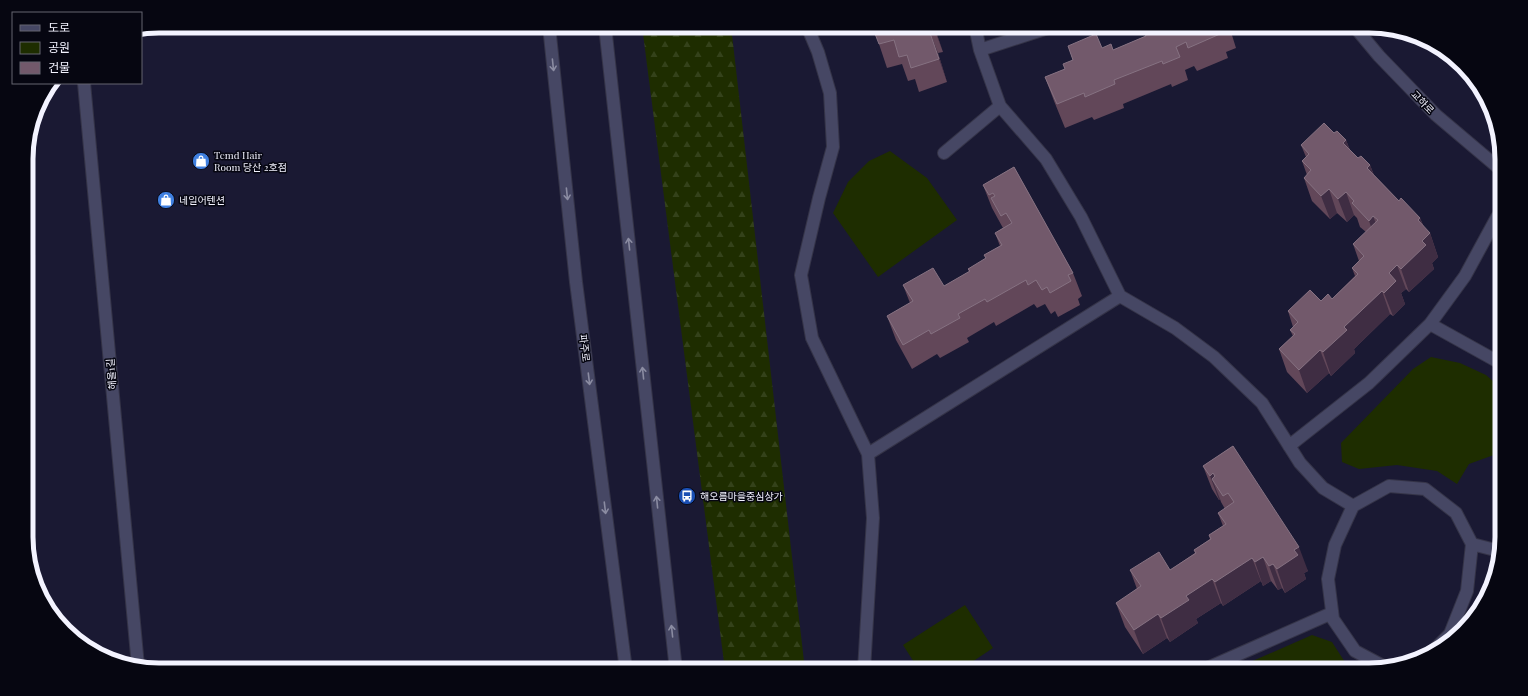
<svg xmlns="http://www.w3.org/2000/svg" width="1528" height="696" viewBox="0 0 1528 696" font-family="'Playfair Display','Noto Sans KR',serif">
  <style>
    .green { fill: #1e2d00 }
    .forest { fill: url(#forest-firs) }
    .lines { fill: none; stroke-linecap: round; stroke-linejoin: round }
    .street-casing { stroke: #353448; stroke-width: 14 }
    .secondary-casing { stroke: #353448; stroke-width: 14 }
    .street { stroke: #464764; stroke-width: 12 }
    .secondary { stroke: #464764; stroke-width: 12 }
    .wall { fill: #624759 }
    .shaded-wall { fill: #3f2d43 }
    .building { fill: #72596b; stroke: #867282 }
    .oneway { stroke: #8b8ca2 }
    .labels { text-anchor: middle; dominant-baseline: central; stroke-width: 3; stroke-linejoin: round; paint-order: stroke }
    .street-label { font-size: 10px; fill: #f3f3ff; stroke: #060611 }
    .poi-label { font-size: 10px; fill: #f3f3ff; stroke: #060611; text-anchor: start }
    .rim { fill: none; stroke: #f3f3ff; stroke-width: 5 }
  </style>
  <defs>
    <pattern id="forest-firs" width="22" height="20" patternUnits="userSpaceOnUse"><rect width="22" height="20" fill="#1e2d00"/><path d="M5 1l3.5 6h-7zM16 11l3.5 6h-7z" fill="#34421a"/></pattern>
  </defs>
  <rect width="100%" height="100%" fill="#1a1933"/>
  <!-- green -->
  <path class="green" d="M 890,151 L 927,178 L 957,220 L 878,277 L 833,213 L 848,182 L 869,161 Z
    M 1431,357 L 1460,363 L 1486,375 L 1502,389 L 1502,452 L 1469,464 L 1457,484 L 1437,471 L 1397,465 L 1359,469 L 1342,462 L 1341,443 L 1413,369 Z
    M 965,605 L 993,648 L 960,670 L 919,670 L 903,645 Z
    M 1312,635 L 1332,642 L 1350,670 L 1232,670 Z"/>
  <!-- forest -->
  <path class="forest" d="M 642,26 L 731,26 L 805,670 L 725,670 Z"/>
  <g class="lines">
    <defs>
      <path id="street" d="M 807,26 L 818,52 L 830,93 L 833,147 L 819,198 L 801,275 L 812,338 L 868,454 L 873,518 L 864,670
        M 975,26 L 980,50 L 1000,106 L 1046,159 L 1081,217 L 1120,296 L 1175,328 L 1214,357 L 1262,403 L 1300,463 L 1323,488 L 1353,506
        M 1354,26 L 1379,56 L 1436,115 L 1501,170
        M 980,50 L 1054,26
        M 84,83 L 138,666
        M 944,153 L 1000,106
        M 1430,324 L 1502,364
        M 1289,446 L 1369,383 L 1430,324 L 1465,276 L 1497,217
        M 868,454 L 1120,296
        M 1472,544 L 1499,551
        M 1385,667 L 1355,651 L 1333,619 L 1328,579 L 1335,545 L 1353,506 L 1389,486 L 1425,489 L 1456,513 L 1472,544 L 1467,591 L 1450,634 L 1433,651
        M 1203,670 L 1332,613"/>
      <path id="secondary" d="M 549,26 L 576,282 L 626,670
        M 605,26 L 676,670"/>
    </defs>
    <!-- street casing -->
    <use href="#street" class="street-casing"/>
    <!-- secondary casing -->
    <use href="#secondary" class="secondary-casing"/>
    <!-- street -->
    <use href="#street" class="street"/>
    <!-- secondary -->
    <use href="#secondary" class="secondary"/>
  </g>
  <!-- wall -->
  <path class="wall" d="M 934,26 L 943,52 L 938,53 L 947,82 L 919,92 L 915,79 L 908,81 L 902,64 L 887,68 L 879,44 Z
    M 1148,26 L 1232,26 L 1233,31 L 1231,32 L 1236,48 L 1226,52 L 1228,58 L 1197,71 L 1194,66 L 1185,70 L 1188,80 L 1172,87 L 1171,84 L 1123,104 L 1124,108 L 1094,120 L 1092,117 L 1065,128 L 1054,101 L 1045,77 L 1065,69 L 1073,60 L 1068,46 L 1102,48 L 1113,50 L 1146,36 L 1143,28 Z
    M 1346,140 L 1350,150 L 1358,158 L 1370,165 L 1374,175 L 1399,201 L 1420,218 L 1424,227 L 1430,233 L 1438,257 L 1432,263 L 1434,269 L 1409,292 L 1406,289 L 1401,293 L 1405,304 L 1393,316 L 1390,314 L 1354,349 L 1355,353 L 1331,376 L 1329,373 L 1307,393 L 1287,372 L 1279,349 L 1293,336 L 1290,330 L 1293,327 L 1288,311 L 1321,301 L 1332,299 L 1355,276 L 1352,268 L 1359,261 L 1353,244 L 1366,232 L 1360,227 L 1357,218 L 1354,215 L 1347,222 L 1337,213 L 1330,219 L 1312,201 L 1304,178 L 1307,175 L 1302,161 L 1306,157 L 1301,145 Z
    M 1014,167 L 1073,273 L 1082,296 L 1078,299 L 1080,305 L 1058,317 L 1055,311 L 1051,314 L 1045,304 L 1037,308 L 1034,304 L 996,326 L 994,322 L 967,338 L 969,342 L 940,358 L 937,354 L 912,369 L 896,340 L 887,316 L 910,303 L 903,285 L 944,286 L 969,272 L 968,269 L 986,259 L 984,255 L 1000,246 L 995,233 L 1003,228 L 998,219 L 992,208 L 983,185 Z
    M 1233,446 L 1308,571 L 1304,573 L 1306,579 L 1285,593 L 1282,588 L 1278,590 L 1271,581 L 1263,586 L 1261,581 L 1223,606 L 1221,603 L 1196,619 L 1198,623 L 1170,642 L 1167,638 L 1143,654 L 1125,627 L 1116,603 L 1137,589 L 1130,570 L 1170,570 L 1195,553 L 1194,550 L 1210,539 L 1209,535 L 1223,526 L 1218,513 L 1225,509 L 1221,502 L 1220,499 L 1219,500 L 1212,489 L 1203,466 Z"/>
  <!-- shaded-wall -->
  <path class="shaded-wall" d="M 933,26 L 934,26 L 943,52 L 934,28 Z
    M 929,30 L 938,53 L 947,82 L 939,59 Z
    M 1346,140 L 1355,164 L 1343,143 Z
    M 1370,165 L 1379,189 L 1367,168 Z
    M 1329,189 L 1337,213 L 1330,219 L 1321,196 Z
    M 1346,192 L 1354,215 L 1347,222 L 1338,199 Z
    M 1373,216 L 1382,239 L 1377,244 L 1369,221 Z
    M 1420,218 L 1427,236 L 1430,233 L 1438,257 L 1432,263 L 1434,269 L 1409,292 L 1401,269 L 1422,241 L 1418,220 Z
    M 1397,265 L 1406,289 L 1401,293 L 1405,304 L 1393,316 L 1384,293 L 1389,273 Z
    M 1382,291 L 1390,314 L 1354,349 L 1355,353 L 1331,376 L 1323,352 L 1344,327 Z
    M 1320,350 L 1329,373 L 1307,393 L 1299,370 Z
    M 1213,473 L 1220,490 L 1212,479 L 1220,499 L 1219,500 L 1210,476 Z
    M 1299,547 L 1308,571 L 1304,573 L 1306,579 L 1285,593 L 1277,569 L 1294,550 Z
    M 1263,557 L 1271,581 L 1263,586 L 1255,562 Z
    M 1252,558 L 1261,581 L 1223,606 L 1215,582 Z
    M 1273,564 L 1282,588 L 1278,590 L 1269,566 Z
    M 1212,579 L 1221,603 L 1196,619 L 1198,623 L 1170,642 L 1161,618 L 1186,596 Z
    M 1158,614 L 1167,638 L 1143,654 L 1134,630 Z"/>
  <!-- building -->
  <path class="building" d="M 872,26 L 933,26 L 934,28 L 929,30 L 939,59 L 911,68 L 907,55 L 899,57 L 894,40 L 879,44 Z
    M 1148,26 L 1225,26 L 1218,29 L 1220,34 L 1188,48 L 1186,42 L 1176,47 L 1180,57 L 1163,64 L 1162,61 L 1114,80 L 1115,84 L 1085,97 L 1084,93 L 1057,104 L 1045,77 L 1065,69 L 1063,64 L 1073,60 L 1068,46 L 1096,34 L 1102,48 L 1111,44 L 1113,50 L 1146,36 L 1143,28 Z
    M 1324,123 L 1334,133 L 1337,131 L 1346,140 L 1343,143 L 1358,158 L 1361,156 L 1370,165 L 1367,168 L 1399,201 L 1401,198 L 1420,218 L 1418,220 L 1430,233 L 1422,241 L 1426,245 L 1401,269 L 1397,265 L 1389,273 L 1396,281 L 1384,293 L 1382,291 L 1344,327 L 1347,330 L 1323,352 L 1320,350 L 1299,370 L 1279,349 L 1295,334 L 1290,330 L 1298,322 L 1288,311 L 1310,290 L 1321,301 L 1328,294 L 1332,299 L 1358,274 L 1352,268 L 1364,256 L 1353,244 L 1378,220 L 1373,216 L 1369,221 L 1352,203 L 1354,201 L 1346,192 L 1338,199 L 1329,189 L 1321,196 L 1304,178 L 1311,170 L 1302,161 L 1309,154 L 1301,145 Z
    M 1014,167 L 1073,273 L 1068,275 L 1071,281 L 1050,293 L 1047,287 L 1042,290 L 1036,280 L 1028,285 L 1026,280 L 987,302 L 985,299 L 958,314 L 960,318 L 931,334 L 929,330 L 903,345 L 887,316 L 913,301 L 903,285 L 933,268 L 944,286 L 970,271 L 968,269 L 986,258 L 984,255 L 1002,245 L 995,233 L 1012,223 L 1006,213 L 1001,216 L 991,198 L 995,196 L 993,193 L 989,195 L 983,185 Z
    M 1233,446 L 1299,547 L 1294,550 L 1298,555 L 1277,569 L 1273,564 L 1269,566 L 1263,557 L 1255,562 L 1252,558 L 1215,582 L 1212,579 L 1186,596 L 1189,600 L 1161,618 L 1158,614 L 1134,630 L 1116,603 L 1141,586 L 1130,570 L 1159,552 L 1170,570 L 1196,553 L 1194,550 L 1211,539 L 1209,535 L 1226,524 L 1218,513 L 1234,502 L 1228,493 L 1223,496 L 1212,479 L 1215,476 L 1213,473 L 1210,476 L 1203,466 Z
    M 1493,582 L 1492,588 L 1491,590 L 1488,585 Z
    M 1324,666 L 1326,670 L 1318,670 Z"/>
  <!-- one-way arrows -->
  <defs><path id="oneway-shaft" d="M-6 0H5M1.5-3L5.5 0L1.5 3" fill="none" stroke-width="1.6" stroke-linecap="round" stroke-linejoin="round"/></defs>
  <g class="oneway">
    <use href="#oneway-shaft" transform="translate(553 65) rotate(84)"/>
    <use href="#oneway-shaft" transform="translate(567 194) rotate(84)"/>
    <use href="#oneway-shaft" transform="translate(629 244) rotate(-96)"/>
    <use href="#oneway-shaft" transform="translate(643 373) rotate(-96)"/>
    <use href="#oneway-shaft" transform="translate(589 379) rotate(83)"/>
    <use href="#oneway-shaft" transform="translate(657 502) rotate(-96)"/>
    <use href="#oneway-shaft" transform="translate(605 508) rotate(83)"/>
    <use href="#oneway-shaft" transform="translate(672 631) rotate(-96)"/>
  </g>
  <!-- icons -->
  <defs>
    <symbol id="shop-disc" viewBox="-11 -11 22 22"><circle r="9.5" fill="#3f7fe0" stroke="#060611"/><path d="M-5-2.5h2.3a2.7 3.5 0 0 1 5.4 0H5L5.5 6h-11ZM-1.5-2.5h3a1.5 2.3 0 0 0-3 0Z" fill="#fff"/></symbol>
    <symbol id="bus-disc" viewBox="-11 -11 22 22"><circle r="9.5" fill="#1a4fb4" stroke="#060611"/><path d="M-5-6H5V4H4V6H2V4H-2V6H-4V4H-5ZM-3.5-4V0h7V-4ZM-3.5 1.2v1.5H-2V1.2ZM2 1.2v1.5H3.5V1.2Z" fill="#fff"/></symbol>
  </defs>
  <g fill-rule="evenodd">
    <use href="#shop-disc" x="191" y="151" width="20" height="20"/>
    <use href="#shop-disc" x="156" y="190" width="20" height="20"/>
    <use href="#bus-disc" x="677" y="486" width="20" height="20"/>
  </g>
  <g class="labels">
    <!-- street labels -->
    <g class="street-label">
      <text transform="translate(1423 102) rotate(46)">교하로</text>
      <text transform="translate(585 348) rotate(83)">파주로</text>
      <text transform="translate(111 374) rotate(-95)">해올1길</text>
    </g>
    <!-- poi labels -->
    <g class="poi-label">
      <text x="214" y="155">Temd Hair<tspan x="214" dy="12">Room 당산 2호점</tspan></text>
      <text x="179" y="200">네일어텐션</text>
      <text x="700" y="496">해오름마을중심상가</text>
    </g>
  </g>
  <!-- crop -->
  <path d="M0 0H1528V696H0ZM159 33H1369A126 126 0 0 1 1495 159V537A126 126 0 0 1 1369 663H159A126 126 0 0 1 33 537V159A126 126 0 0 1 159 33Z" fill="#060611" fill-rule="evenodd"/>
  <path class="rim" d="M159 33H1369A126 126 0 0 1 1495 159V537A126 126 0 0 1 1369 663H159A126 126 0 0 1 33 537V159A126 126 0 0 1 159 33Z"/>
  <!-- legend -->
  <rect x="12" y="12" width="130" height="72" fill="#060611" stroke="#656570"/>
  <rect x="20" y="25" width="20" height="6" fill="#464764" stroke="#656570"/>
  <text x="48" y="32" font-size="12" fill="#f3f3ff">도로</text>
  <rect x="20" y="42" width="20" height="12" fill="#1e2d00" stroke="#656570"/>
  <text x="48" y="52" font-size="12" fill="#f3f3ff">공원</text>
  <rect x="20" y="62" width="20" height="12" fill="#72596b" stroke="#656570"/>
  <text x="48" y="72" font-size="12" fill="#f3f3ff">건물</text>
</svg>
